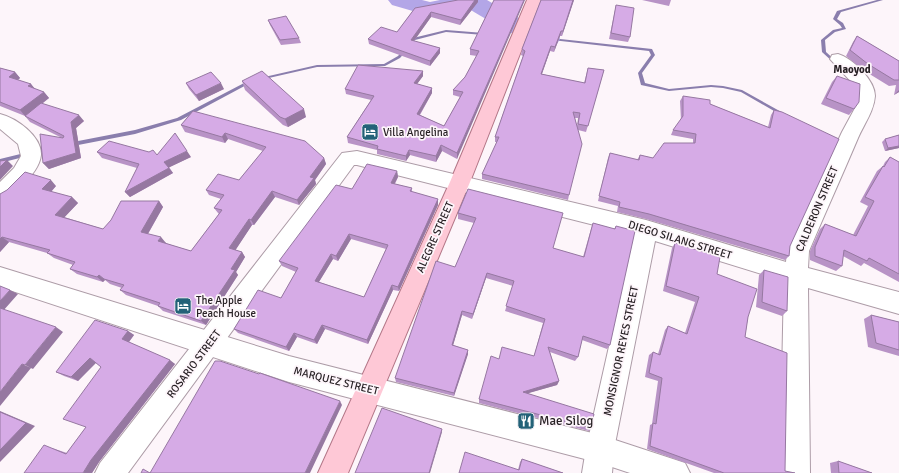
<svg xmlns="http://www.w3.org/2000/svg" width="899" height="473" viewBox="0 0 899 473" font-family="Signika,sans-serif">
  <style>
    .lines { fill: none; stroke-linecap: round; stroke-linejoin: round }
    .stream { fill: #8a7ead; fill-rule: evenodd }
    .river { fill: #b3a6e7; fill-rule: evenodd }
    .street-casing { stroke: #ad9ca7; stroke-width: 2 }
    .secondary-casing { stroke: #ad9ca7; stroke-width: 2 }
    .primary-casing { stroke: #b37687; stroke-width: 2 }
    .street { fill: #fff; fill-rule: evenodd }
    .secondary { fill: #fff; fill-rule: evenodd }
    .primary { fill: #fec8d6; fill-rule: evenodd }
    .wall { fill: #b893c6; fill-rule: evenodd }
    .shaded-wall { fill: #9678a1 }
    .building { fill: #d6abe6; stroke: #9678a1; fill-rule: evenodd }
    .labels { text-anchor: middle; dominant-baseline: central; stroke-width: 3.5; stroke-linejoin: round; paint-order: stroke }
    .far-quarter-label { font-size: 11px; font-weight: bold; fill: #292226; stroke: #fdf5fa }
    .poi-label { font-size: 11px; fill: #292226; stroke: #fdf5fa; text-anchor: start }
    .street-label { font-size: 11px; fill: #292226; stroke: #fdf5fa }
    .near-poi-label { font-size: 13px; fill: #292226; stroke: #fdf5fa; text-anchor: start }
  </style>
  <rect width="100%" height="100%" fill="#fdf5fa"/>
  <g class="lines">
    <!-- stream -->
    <path class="stream" d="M 877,0 L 883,0 L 841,12 L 837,19 L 843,23 L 846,29 L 835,32 L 825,40 L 826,52 L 837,62 L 836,63 L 834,63 L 822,52 L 821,40 L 833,30 L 842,28 L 840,25 L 833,19 L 837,11 Z
      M 446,30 L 484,33 L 486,34 L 484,35 L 446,32 L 415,40 L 411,43 L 409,42 L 413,38 Z
      M 551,38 L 652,49 L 655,55 L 642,73 L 645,83 L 669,89 L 711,85 L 723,86 L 742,90 L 785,114 L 783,116 L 781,115 L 741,92 L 723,88 L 711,87 L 669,91 L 641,85 L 638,73 L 651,55 L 649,51 L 552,40 L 550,39 Z
      M 404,49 L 406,49 L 407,50 L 400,58 L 385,66 L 317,67 L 260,80 L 258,79 L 260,78 L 317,65 L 384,64 L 398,56 Z
      M 248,81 L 252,81 L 252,82 L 181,120 L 135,134 L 73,146 L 71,144 L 73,142 L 135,130 L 177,118 Z
      M 49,147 L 51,148 L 51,150 L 0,163 L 0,159 Z"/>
    <!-- river -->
    <path class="river" d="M 388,0 L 422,0 L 430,2 L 440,0 L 487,0 L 512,15 L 557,34 L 560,39 L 557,44 C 554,45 550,47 548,46 C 530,46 482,17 466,7 L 430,16 L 392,5 Z"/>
    <defs>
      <path id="street" d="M 838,54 C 852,58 875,80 875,96 C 874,111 864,124 858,138 C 842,176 825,213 809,251 L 808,268 L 899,292 L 899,314 L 808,288 L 810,473 L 780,473 L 784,281 L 655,241 L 614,449 L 612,473 L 582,473 L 586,449 L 634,235 L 357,165 L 354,165 L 128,473 L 95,473 L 100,463 L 342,153 L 357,151 L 646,220 L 786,262 L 787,251 L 842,132 L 855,108 L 857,94 L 855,86 L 830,59 L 832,55 Z
        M 0,114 C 16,118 42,136 41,155 C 40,166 31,176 24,184 C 17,191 10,199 0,202 L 0,182 L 14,168 L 21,156 L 18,144 L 0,129 Z"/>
      <path id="secondary" d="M 0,267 L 289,356 L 600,435 L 685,463 L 690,473 L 630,473 L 600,463 L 289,382 L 0,287 Z"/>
      <path id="primary" d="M 527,0 L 541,0 L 470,182 L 348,473 L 318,473 L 450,182 Z"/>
    </defs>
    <!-- street casing -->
    <use href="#street" class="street-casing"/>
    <!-- secondary casing -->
    <use href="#secondary" class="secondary-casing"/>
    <!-- primary casing -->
    <use href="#primary" class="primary-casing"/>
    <!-- street -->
    <use href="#street" class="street"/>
    <!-- secondary -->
    <use href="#secondary" class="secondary"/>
    <!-- primary -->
    <use href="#primary" class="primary"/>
  </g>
  <!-- wall -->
  <path class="wall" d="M 494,0 L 457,159 L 442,151 L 436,162 L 410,155 L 406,161 L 377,154 L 377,150 L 348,143 L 347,137 L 371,100 L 346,94 L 345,89 L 423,71 L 423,76 L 417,84 L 432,88 L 432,93 L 420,115 L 444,126 L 460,97 L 453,95 L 453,90 L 465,77 L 477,56 L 470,55 L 470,49 Z
    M 574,0 L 562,36 L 560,36 L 554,52 L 550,51 L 542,74 L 584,83 L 588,68 L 604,70 L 586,132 L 578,130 L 569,195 L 568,200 L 482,179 L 482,174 L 497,142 L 495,142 L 495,137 L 523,56 L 521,55 L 522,49 ZM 575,118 L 578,118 L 577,126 Z
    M 642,0 L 671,0 L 669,6 Z
    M 478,2 L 460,25 L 431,17 L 414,41 L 440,48 L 440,53 L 430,66 L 369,44 L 368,39 L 397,32 L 415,8 Z
    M 616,5 L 630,37 L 628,42 L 609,39 Z
    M 268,20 L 299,38 L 301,43 L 281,45 L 270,25 Z
    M 857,36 L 899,61 L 899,92 L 894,95 L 896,85 L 889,86 L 863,70 L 846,56 L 853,42 Z
    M 0,68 L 15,72 L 20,78 L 18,80 L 31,84 L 34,89 L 44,92 L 49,98 L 42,104 L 84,121 L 76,128 L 81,158 L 49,169 L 43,163 L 62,138 L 30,122 L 25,116 L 0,106 Z
    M 837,76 L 854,109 L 849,115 L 821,104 L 832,82 Z
    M 242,81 L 306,117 L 288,127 L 283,125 L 245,90 Z
    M 186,83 L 224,89 L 199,101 L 189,89 Z
    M 683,96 L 710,104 L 768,127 L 771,115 L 774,110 L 790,246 L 789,256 L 785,260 L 646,219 L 617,212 L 618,206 L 598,201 L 608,158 L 610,153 L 637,160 L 640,155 L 653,158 L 693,143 L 693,139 L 671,135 L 673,130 L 681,120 L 680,101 Z
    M 193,111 L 324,158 L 326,164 L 315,180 L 316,184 L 299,205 L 275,197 L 254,225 L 252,225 L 235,250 L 242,252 L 245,257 L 236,272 L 238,275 L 206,325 L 163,311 L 158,306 L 126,295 L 120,290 L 122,288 L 110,284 L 105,280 L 103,282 L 77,274 L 70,269 L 73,265 L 54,258 L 47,253 L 9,242 L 0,252 L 0,194 L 56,186 L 51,192 L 72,197 L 78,203 L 64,217 L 103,229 L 159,201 L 163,207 L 148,234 L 166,243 L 165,243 L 191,251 L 219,214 L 218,213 L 214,208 L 221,199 L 209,195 L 206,190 L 239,180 L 263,151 L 228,139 L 225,143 L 185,132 L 181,125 Z
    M 899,135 L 899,148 L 885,151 L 882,142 L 885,139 Z
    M 97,152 L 149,152 L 157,155 L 191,157 L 169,167 L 173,173 L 130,197 L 125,192 L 137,168 L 102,158 Z
    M 890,157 L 899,162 L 899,282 L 864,263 L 861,266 L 843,256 L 842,266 L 836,271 L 810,260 L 810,251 L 820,229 L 825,224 L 853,235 L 868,206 L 860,202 L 877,171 L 883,166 L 885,162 Z
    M 397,171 L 398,177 L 395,184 L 412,188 L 412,192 L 438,199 L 438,205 L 399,291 L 393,290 L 368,344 L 325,329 L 317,344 L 297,337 L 289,351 L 238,333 L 234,329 L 281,298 L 296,272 L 282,266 L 279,261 L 352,189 ZM 351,239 L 386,249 L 364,297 L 319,282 L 333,259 L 338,261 Z
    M 468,189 L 553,248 L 583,257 L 591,229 L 593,223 L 614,229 L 616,226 L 610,345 L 607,349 L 582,340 L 578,357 L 575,361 L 550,352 L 559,381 L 557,385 L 528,393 L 591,428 L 589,431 L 479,403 L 479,399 L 499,359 L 534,356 L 543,323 L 505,311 L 513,286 L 486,278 L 472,319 L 462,315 L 453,345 L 468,350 L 468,354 L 454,396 L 396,382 L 395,378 L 455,267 L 474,223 L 458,219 L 458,213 Z
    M 675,243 L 717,274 L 748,317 L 745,337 L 785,471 L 795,473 L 714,473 L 647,449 L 650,425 L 652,424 L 658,381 L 645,377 L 649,355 L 653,352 L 658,354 L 665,330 L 668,326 L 685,333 L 695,302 L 663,291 L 672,248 Z
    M 764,270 L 787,311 L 782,316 L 756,307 L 759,275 Z
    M 871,315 L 899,322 L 899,356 L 868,347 L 864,319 Z
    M 128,331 L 134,335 L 129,342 L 175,364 L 99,462 L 92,473 L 52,448 L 67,453 L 86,427 L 101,367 L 96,362 L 78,381 L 64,376 L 56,372 Z
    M 522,459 L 563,473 L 518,470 L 520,462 Z
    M 838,461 L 872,473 L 831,473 L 830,463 Z"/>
  <!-- shaded-wall -->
  <path class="shaded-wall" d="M 475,0 L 478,0 L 478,2 L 460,25 L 461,20 Z
    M 524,0 L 525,0 L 457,159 L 457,153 Z
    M 573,0 L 574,0 L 562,36 L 563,31 Z
    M 431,12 L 431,17 L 411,45 L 411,40 Z
    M 561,31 L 560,36 L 554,52 L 555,47 Z
    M 551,46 L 550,51 L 540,79 L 541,74 Z
    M 440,48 L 440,53 L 430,66 L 430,61 Z
    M 423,71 L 423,76 L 414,88 L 414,83 Z
    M 15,72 L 20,78 L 14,83 L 9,77 Z
    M 221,83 L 224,89 L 199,101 L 196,95 Z
    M 31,84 L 36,90 L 28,86 Z
    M 432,88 L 432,93 L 417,119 L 417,114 Z
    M 899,90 L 899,92 L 894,95 Z
    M 44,92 L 49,98 L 25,116 L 20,110 Z
    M 304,109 L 306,117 L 288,127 L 285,119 Z
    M 79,115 L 84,121 L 76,128 L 81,158 L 49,169 L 43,163 L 76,153 L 71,122 Z
    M 225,133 L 228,139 L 225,143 L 222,137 Z
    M 441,145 L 442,151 L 436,162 L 436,156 Z
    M 899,146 L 899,148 L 885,151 L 888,148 Z
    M 409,150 L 410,155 L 406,161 L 406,156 Z
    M 187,151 L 191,157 L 168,168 L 164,162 Z
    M 324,158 L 326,164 L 315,180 L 316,184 L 299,205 L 297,200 L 310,177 Z
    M 7,160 L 13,166 L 0,180 L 0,167 Z
    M 169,168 L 173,173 L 130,197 L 125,192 Z
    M 397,171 L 398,177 L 392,188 L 391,183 Z
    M 51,180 L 56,186 L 48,195 L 42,189 Z
    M 272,191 L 275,197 L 254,225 L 251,220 Z
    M 72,197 L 78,203 L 62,220 L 55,215 Z
    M 438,199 L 438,205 L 399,291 L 398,287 Z
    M 159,201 L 163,207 L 146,237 L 141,232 Z
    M 249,219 L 252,225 L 233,254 L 229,248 Z
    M 349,234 L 351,239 L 338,261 L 336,256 Z
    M 2,237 L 9,242 L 0,252 L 0,239 Z
    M 161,237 L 166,243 L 163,247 L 158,241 Z
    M 242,252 L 245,257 L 236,272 L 238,275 L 206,325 L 201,321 L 231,269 Z
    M 331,254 L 333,259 L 317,285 L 315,281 Z
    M 487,273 L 486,278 L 472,319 L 473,314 Z
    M 99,275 L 105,280 L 103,282 L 97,277 Z
    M 392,285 L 393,290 L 368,344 L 367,340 Z
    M 10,290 L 18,294 L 3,311 L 0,309 L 0,301 Z
    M 462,311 L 462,315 L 452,349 L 452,345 Z
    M 322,325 L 325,329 L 317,344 L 314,340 Z
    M 56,327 L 63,332 L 33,369 L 25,365 Z
    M 128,331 L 134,335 L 128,343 L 122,339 Z
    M 294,333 L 297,337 L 289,351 L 286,347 Z
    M 468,350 L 468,354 L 454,396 L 454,393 Z
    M 90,358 L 97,362 L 78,381 L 71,377 Z
    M 170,360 L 175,364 L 99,462 L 92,473 L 83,473 L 91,460 Z
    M 22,364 L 31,368 L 0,406 L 0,392 Z
    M 559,381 L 557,385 L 522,395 L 523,392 Z
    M 340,401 L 342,405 L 310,473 L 305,473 Z
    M 0,411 L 35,426 L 0,462 Z
    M 442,429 L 442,432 L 430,473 L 429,473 Z"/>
  <!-- building -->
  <path class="building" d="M 458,0 L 475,0 L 461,20 L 431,12 L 411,40 L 440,48 L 430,61 L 368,39 L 381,27 L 397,32 L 415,8 Z
    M 494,0 L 524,0 L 457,153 L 441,145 L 436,156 L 409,150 L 406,156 L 377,149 L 378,146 L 347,137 L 374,96 L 345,89 L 358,65 L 423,71 L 414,83 L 432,88 L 417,114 L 444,126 L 463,92 L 453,90 L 465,77 L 479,51 L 470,49 Z
    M 541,0 L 573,0 L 563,31 L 561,31 L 555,47 L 551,46 L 541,74 L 585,83 L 588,68 L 604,70 L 588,126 L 578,124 L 580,113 L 573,112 L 582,144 L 569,195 L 482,174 L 499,137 L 495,137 L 525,51 L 522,49 Z
    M 616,5 L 634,8 L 630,37 L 611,33 Z
    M 286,16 L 299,38 L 280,40 L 268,20 Z
    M 857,36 L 899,61 L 899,80 L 894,80 L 868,64 L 850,50 Z
    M 0,68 L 15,72 L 9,77 L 31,84 L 28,86 L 44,92 L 20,110 L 0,102 Z
    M 262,71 L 304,109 L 285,119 L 280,117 L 242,81 Z
    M 211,72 L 221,83 L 196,95 L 186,83 Z
    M 837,76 L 860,84 L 859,102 L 854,109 L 826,98 Z
    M 683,96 L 710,100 L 710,104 L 770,128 L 774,110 L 782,112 L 839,139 L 790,246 L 789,256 L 649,214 L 619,207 L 620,202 L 599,196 L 610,153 L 639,160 L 640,155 L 653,158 L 664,143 L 695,143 L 696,134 L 673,130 L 683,116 Z
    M 41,103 L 79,115 L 71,122 L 76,153 L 43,163 L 40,134 L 63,138 L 64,136 L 25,116 Z
    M 193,111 L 305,141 L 324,158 L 310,177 L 314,178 L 297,200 L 272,191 L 251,220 L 249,219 L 229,248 L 242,252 L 231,269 L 235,270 L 201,321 L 158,306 L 160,303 L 120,290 L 124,285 L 104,279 L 99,275 L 97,277 L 70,269 L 75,262 L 47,253 L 50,250 L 2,237 L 0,239 L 0,194 L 7,190 L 25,172 L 51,180 L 42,189 L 72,197 L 55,215 L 103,229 L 111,220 L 121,201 L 159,201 L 141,232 L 161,237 L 158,241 L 191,251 L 222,210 L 214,208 L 224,195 L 206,190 L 218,174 L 239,180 L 266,147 L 225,133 L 222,137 L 181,125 Z
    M 175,133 L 187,151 L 164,162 L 169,168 L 125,192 L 139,164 L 97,152 L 109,141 L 149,152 L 153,150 L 157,155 Z
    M 899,135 L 899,146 L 888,148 L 885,139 Z
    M 890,157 L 899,162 L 899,274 L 869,258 L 867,261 L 844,250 L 842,266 L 815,256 L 815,247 L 825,224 L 856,236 L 874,201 L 865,197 L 883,166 L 884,167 Z
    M 7,160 L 0,167 L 0,161 Z
    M 367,164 L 397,171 L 391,183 L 412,188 L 410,191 L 438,199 L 398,287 L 392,285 L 367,340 L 322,325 L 314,340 L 294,333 L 286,347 L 234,329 L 258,290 L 281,298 L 298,268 L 279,261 L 336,185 L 352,189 ZM 349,234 L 388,245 L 364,297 L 315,281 L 331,254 L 336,256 Z
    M 468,189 L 563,213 L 553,248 L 584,257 L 593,223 L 615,229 L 616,226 L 635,231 L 610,345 L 583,336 L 578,357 L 548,347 L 559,381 L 523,392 L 594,414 L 591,428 L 479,399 L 491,356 L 499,359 L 502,347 L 534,356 L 545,319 L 506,306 L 514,281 L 487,273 L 473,314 L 462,311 L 452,345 L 468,350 L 454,393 L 395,378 L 436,261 L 455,267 L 476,218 L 458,213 Z
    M 675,243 L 720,257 L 717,274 L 757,289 L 748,317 L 745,337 L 787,353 L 785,471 L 795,473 L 724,473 L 650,446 L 653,423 L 656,424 L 662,378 L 649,373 L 653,352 L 660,355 L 668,326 L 687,334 L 699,297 L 666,286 Z
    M 764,270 L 788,277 L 787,311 L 762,302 Z
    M 0,286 L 10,290 L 0,301 Z
    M 0,308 L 56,327 L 25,365 L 22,364 L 0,392 Z
    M 871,315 L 899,322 L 899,350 L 876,343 Z
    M 95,320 L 128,331 L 122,339 L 170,360 L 91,460 L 83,473 L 24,473 L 44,445 L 66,454 L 86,427 L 63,419 L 101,367 L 90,358 L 71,377 L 56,372 Z
    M 215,361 L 220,361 L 259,374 L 260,373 L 340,401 L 305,473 L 141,473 L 143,469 L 150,473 Z
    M 382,408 L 442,429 L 429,473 L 355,473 Z
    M 0,412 L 26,423 L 0,450 Z
    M 465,452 L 519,470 L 522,459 L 563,473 L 459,473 Z
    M 838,461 L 872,473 L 839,473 Z"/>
  <!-- icons -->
  <defs>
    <symbol id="hotel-square" viewBox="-11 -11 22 22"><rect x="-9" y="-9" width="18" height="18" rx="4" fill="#236278" stroke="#fdf5fa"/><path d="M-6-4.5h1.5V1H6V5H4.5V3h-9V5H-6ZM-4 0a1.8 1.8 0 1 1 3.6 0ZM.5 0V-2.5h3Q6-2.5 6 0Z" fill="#fff"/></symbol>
    <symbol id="restaurant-square" viewBox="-11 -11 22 22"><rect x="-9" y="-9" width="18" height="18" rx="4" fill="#236278" stroke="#fdf5fa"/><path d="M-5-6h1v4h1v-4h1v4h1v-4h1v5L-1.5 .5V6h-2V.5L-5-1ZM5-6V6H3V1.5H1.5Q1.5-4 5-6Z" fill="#fff"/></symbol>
  </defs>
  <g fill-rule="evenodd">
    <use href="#hotel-square" x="360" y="122" width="20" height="20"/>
    <use href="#hotel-square" x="173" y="296" width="20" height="20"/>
    <use href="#restaurant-square" x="516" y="411" width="20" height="20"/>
  </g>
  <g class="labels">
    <!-- far-quarter labels -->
    <g class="far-quarter-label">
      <text x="852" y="69">Maoyod</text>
    </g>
    <!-- poi labels -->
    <g class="poi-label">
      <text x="383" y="132">Villa Angelina</text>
      <text x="196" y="300">The Apple<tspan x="196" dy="13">Peach House</tspan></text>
    </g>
    <!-- street labels -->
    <g class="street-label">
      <text transform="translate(817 209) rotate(-67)">CALDERON STREET</text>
      <text transform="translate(435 237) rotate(-66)">ALEGRE STREET</text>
      <text transform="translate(680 240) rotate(17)">DIEGO SILANG STREET</text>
      <text transform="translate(621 351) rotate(-78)">MONSIGNOR REYES STREET</text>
      <text transform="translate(194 364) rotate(-53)">ROSARIO STREET</text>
      <text transform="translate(336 381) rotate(14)">MARQUEZ STREET</text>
    </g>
    <!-- near-poi labels -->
    <g class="near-poi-label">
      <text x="539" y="421">Mae Silog</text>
    </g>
  </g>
</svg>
